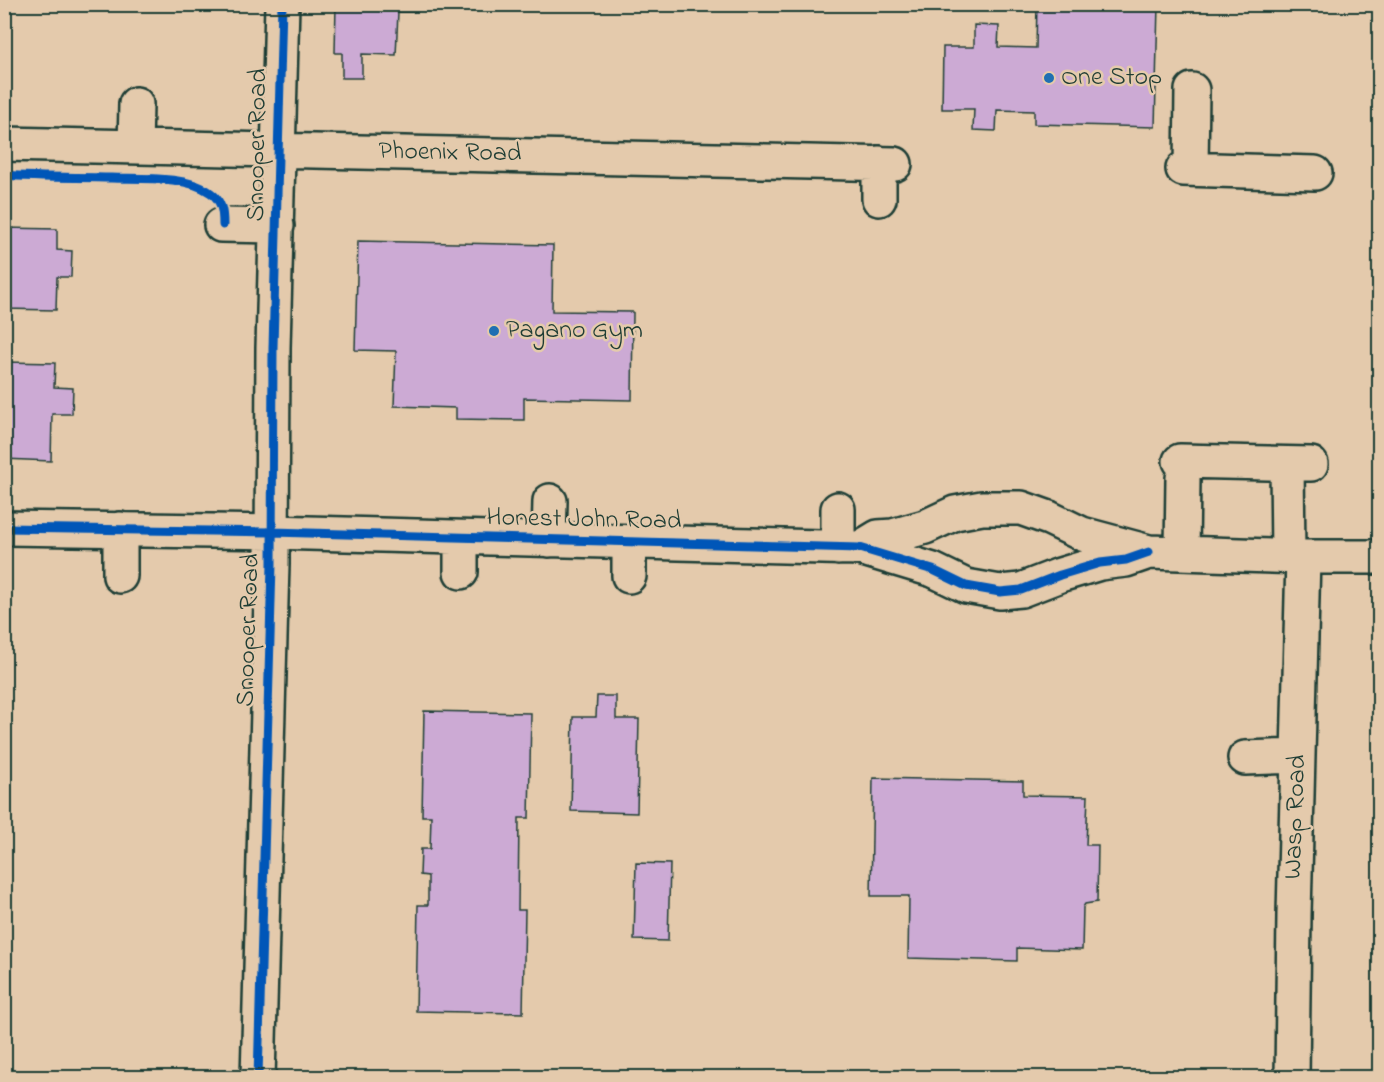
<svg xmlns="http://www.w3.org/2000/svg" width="1384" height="1082" viewBox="0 0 1384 1082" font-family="'Indie Flower',sans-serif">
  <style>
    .building { fill: #ccaad4; stroke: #1f3d34; stroke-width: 1.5 }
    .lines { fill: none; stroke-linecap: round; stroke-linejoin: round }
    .minor-casing { stroke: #1f3d34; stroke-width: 38 }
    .minor { stroke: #e4caac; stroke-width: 33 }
    .cycleway-casing { stroke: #e4caac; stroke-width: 13 }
    .cycleway { stroke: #0057b8; stroke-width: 9 }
    .poi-dot { fill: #1f6fb2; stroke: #e4caac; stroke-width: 2 }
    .labels { text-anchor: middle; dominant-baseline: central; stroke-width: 5; stroke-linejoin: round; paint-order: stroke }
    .poi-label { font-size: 26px; fill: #1f3d34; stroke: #e4caac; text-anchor: start }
    .street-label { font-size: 26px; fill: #1f3d34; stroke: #e4caac }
  </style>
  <rect width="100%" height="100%" fill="#e4caac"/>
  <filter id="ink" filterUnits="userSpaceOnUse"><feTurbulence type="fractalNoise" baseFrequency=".0167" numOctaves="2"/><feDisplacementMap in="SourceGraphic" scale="12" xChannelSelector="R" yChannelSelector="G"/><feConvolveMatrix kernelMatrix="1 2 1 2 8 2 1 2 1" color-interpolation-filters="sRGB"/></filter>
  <g filter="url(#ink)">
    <!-- building -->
    <path class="building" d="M 336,4 L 413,4 L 413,12 L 398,12 L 396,55 L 362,54 L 362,78 L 342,78 L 342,53 L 335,53 Z
      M 1037,4 L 1158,4 L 1155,127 L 1034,124 L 1034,111 L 997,110 L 996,131 L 973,130 L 974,109 L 942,109 L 943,47 L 974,47 L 974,25 L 999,26 L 998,47 L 1036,48 Z
      M 4,228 L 57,229 L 57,250 L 72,251 L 71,277 L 57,277 L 56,310 L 4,309 Z
      M 358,241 L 553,245 L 552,311 L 633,312 L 632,400 L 524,398 L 524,420 L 456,419 L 456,408 L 394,406 L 396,351 L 355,350 Z
      M 4,362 L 55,363 L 54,387 L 73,388 L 72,414 L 52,414 L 51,461 L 4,459 Z
      M 597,696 L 616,696 L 616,719 L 639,719 L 637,813 L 571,811 L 573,717 L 596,717 Z
      M 424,711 L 531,713 L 529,818 L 519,818 L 518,910 L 525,910 L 523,1013 L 416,1011 L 418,905 L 428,905 L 428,876 L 420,875 L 421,849 L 430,849 L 431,816 L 422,816 Z
      M 873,778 L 1023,781 L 1023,795 L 1088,796 L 1086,845 L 1098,845 L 1097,902 L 1085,904 L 1083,907 L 1082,950 L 1017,948 L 1017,961 L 908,958 L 909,896 L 871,896 Z
      M 636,863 L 670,864 L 668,941 L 634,940 Z"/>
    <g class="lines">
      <defs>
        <path id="minor" d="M 4,144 L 895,164
          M 135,147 L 136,104
          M 879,163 L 879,199
          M 1183,169 L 1315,173
          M 1191,169 L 1192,90
          M 221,225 L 277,226
          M 1180,461 L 1311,464
          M 1287,464 L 1288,556
          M 838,509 L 838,548
          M 4,528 L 272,532 L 860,548 L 933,570 L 966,586 L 1000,592 L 1021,590 L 1060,575 L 1100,563 L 1126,560 L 1149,552
          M 549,540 L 550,501
          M 860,548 L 878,537 L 893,536 L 925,527 L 955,513 L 982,508 L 1021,508 L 1049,518 L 1082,534 L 1149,552 L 1303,557 L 1380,557
          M 1182,553 L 1183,478
          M 461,572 L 461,538
          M 120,576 L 120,529
          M 629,576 L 629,542
          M 1245,758 L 1298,756
          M 258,1078 L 272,564 L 273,348 L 282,4
          M 1292,1078 L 1294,914 L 1303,557"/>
      </defs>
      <!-- minor casing -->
      <use href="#minor" class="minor-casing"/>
      <!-- minor -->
      <use href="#minor" class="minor"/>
      <defs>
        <path id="cycleway" d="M 4,175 C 40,178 76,177 111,178 C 139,179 187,175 211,193 C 222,201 223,212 223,225
          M 4,528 L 272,532 L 860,548 L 933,570 L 966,586 L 1000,592 L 1021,590 L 1060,575 L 1100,563 L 1126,560 L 1149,552
          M 258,1078 L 272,564 L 273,348 L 282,4"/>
      </defs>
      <!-- cycleway casing -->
      <use href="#cycleway" class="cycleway-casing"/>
      <!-- cycleway -->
      <use href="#cycleway" class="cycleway"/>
    </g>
  </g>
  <!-- markers -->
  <g class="poi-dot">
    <circle cx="1049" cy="78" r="6"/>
    <circle cx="494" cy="331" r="6"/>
  </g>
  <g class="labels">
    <!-- poi labels -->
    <g class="poi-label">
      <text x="1061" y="78">One Stop</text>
      <text x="506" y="331">Pagano Gym</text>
    </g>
    <!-- street labels -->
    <g class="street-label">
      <text transform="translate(258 145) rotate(-89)">Snooper Road</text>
      <text transform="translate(450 153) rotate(1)">Phoenix Road</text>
      <text transform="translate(584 520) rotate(1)">Honest John Road</text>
      <text transform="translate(249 630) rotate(-88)">Snooper Road</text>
      <text transform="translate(1296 817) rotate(-88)">Wasp Road</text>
    </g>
  </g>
  <!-- margin -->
  <rect width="1384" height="1082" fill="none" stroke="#e4caac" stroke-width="24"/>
  <rect x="12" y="12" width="1360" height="1058" fill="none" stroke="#1f3d34" stroke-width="2" filter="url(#ink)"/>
</svg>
